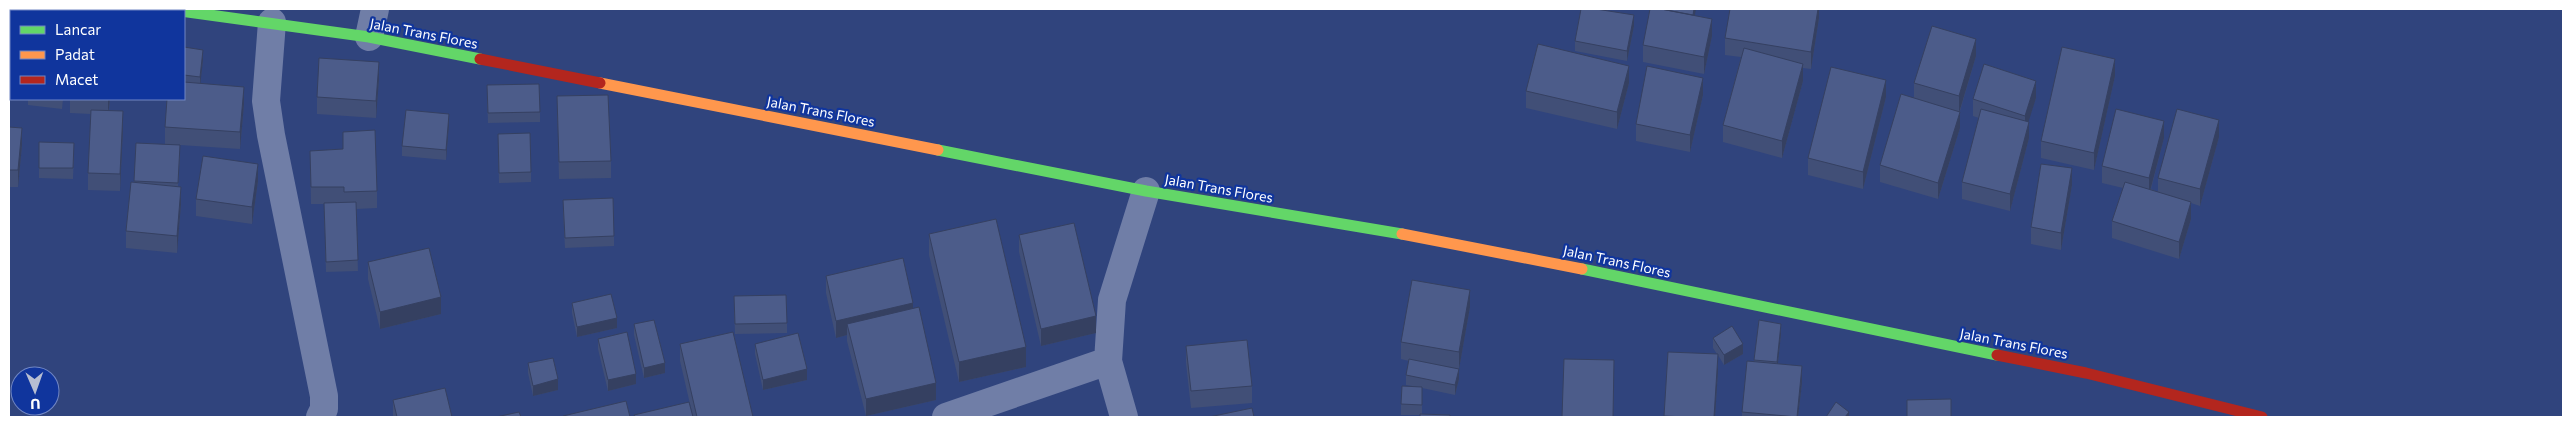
<svg xmlns="http://www.w3.org/2000/svg" width="2572" height="426" viewBox="0 0 2572 426" font-family="Commissioner,sans-serif">
  <style>
    .lines { fill: none; stroke-linecap: round; stroke-linejoin: round }
    .street { stroke: #707ea7; stroke-width: 28 }
    .fast { stroke: #63d668; stroke-width: 11 }
    .slow { stroke: #ff974d; stroke-width: 11 }
    .jam { stroke: #b3261e; stroke-width: 11 }
    .wall { fill: #414f77 }
    .shaded-wall { fill: #354061 }
    .building { fill: #4c5c8a; stroke: #354061 }
    .labels { text-anchor: middle; dominant-baseline: central; stroke-width: 4.5; stroke-linejoin: round; paint-order: stroke }
    .street-label { font-size: 14px; fill: #fff; stroke: #10359d }
  </style>
  <rect width="100%" height="100%" fill="#30447d"/>
  <g class="lines">
    <!-- street -->
    <path class="street" d="M 272,22 L 266,101 L 271,135 L 324,396 L 324,409 L 320,417
      M 369,37 L 375,9
      M 1108,361 L 1124,417
      M 946,417 L 1108,361 L 1112,300 L 1146,191"/>
    <!-- fast -->
    <path class="fast" d="M 166,9 L 369,37 L 480,59
      M 938,150 L 1146,191 L 1402,234
      M 1582,269 L 1997,355"/>
    <!-- slow -->
    <path class="slow" d="M 600,83 L 938,150
      M 1402,234 L 1582,269"/>
    <!-- jam -->
    <path class="jam" d="M 480,59 L 600,83
      M 1997,355 L 2086,373 L 2262,417"/>
  </g>
  <!-- wall -->
  <path class="wall" d="M 1819,9 L 1819,18 L 1811,69 L 1803,68 L 1803,81 L 1782,158 L 1723,142 L 1723,125 L 1741,57 L 1725,55 L 1725,38 Z
    M 1695,16 L 1712,36 L 1704,74 L 1643,62 L 1643,45 Z
    M 1634,26 L 1627,61 L 1575,51 L 1575,41 Z
    M 184,47 L 203,60 L 200,84 L 244,104 L 240,149 L 165,144 L 165,127 L 184,99 Z
    M 1976,56 L 1960,111 L 1960,128 L 1938,199 L 1880,182 L 1880,165 L 1914,98 L 1914,83 Z
    M 2115,76 L 2094,170 L 2041,158 L 2041,141 Z
    M 379,79 L 376,118 L 317,114 L 317,97 Z
    M 1629,83 L 1617,129 L 1526,108 L 1526,91 Z
    M 487,95 L 540,112 L 540,122 L 488,123 Z
    M 1703,95 L 1690,152 L 1636,141 L 1636,124 Z
    M 557,96 L 611,161 L 611,178 L 559,179 Z
    M 1886,97 L 1863,189 L 1808,175 L 1808,158 Z
    M 2036,98 L 2028,121 L 2029,138 L 2010,211 L 1962,199 L 1962,182 L 1979,118 L 1973,116 L 1973,99 Z
    M 28,99 L 63,99 L 62,109 L 28,105 Z
    M 70,99 L 110,99 L 109,111 L 123,128 L 120,191 L 88,190 L 88,173 L 91,114 L 70,113 Z
    M 449,124 L 446,160 L 402,156 L 402,146 Z
    M 9,127 L 22,145 L 18,187 L 9,187 Z
    M 343,132 L 377,191 L 377,208 L 356,209 L 358,271 L 326,272 L 324,204 L 311,204 L 310,151 L 343,149 Z
    M 2219,137 L 2200,206 L 2191,203 L 2191,219 L 2179,259 L 2112,238 L 2112,221 L 2123,188 L 2102,183 L 2102,166 L 2164,138 L 2151,189 L 2158,192 L 2158,178 Z
    M 39,142 L 74,153 L 73,179 L 39,178 Z
    M 136,143 L 180,156 L 178,186 L 181,204 L 177,253 L 126,248 L 126,231 L 134,183 Z
    M 498,144 L 531,172 L 531,182 L 499,183 Z
    M 258,181 L 252,224 L 196,216 L 196,199 Z
    M 2072,185 L 2061,250 L 2031,244 L 2031,227 Z
    M 563,210 L 614,236 L 614,246 L 565,248 Z
    M 929,234 L 1026,367 L 959,382 L 929,255 Z
    M 1019,235 L 1096,333 L 1041,346 L 1019,252 Z
    M 368,262 L 441,314 L 380,329 L 368,279 Z
    M 826,276 L 913,308 L 936,400 L 866,416 L 847,341 L 847,335 L 836,338 L 826,293 Z
    M 572,303 L 617,328 L 577,337 L 572,313 Z
    M 734,306 L 787,323 L 787,333 L 735,334 Z
    M 1470,307 L 1459,369 L 1459,379 L 1455,395 L 1422,388 L 1422,414 L 1420,415 L 1401,415 L 1401,404 L 1417,387 L 1406,385 L 1406,375 L 1409,361 L 1401,359 L 1401,342 Z
    M 1759,320 L 1781,334 L 1778,363 L 1802,383 L 1798,417 L 1742,417 L 1742,412 L 1754,361 Z
    M 634,324 L 665,373 L 644,378 L 634,335 Z
    M 1713,338 L 1743,354 L 1724,365 L 1718,355 L 1718,371 L 1715,417 L 1664,417 L 1668,352 L 1717,354 L 1713,348 Z
    M 598,339 L 636,384 L 608,391 L 598,349 Z
    M 680,344 L 753,417 L 693,417 L 680,361 Z
    M 755,344 L 807,380 L 763,390 L 755,354 Z
    M 1186,346 L 1252,386 L 1252,403 L 1191,408 L 1186,363 Z
    M 528,363 L 558,390 L 533,396 L 528,373 Z
    M 393,400 L 452,417 L 393,417 Z"/>
  <!-- shaded-wall -->
  <path class="shaded-wall" d="M 1694,9 L 1696,9 L 1693,26 L 1693,15 Z
    M 1818,9 L 1819,9 L 1819,18 L 1811,69 L 1811,52 Z
    M 1634,15 L 1634,26 L 1627,61 L 1627,51 Z
    M 1712,19 L 1712,36 L 1704,74 L 1704,57 Z
    M 1976,39 L 1976,56 L 1959,113 L 1959,96 Z
    M 203,50 L 203,60 L 200,87 L 200,77 Z
    M 2115,59 L 2115,76 L 2094,170 L 2094,153 Z
    M 379,62 L 379,79 L 376,118 L 376,101 Z
    M 1803,64 L 1803,81 L 1782,158 L 1782,141 Z
    M 1629,66 L 1629,83 L 1617,129 L 1617,112 Z
    M 1703,78 L 1703,95 L 1690,152 L 1690,135 Z
    M 1886,80 L 1886,97 L 1863,189 L 1863,172 Z
    M 2036,81 L 2036,98 L 2025,133 L 2025,116 Z
    M 244,87 L 244,104 L 240,149 L 240,132 Z
    M 108,99 L 110,99 L 108,116 Z
    M 123,111 L 123,128 L 120,191 L 120,174 Z
    M 1960,112 L 1960,128 L 1938,199 L 1938,183 Z
    M 449,114 L 449,124 L 446,160 L 446,150 Z
    M 2219,120 L 2219,137 L 2200,206 L 2200,189 Z
    M 2164,121 L 2164,138 L 2149,195 L 2149,178 Z
    M 2029,122 L 2029,138 L 2010,211 L 2010,194 Z
    M 22,128 L 22,145 L 18,187 L 18,170 Z
    M 258,164 L 258,181 L 252,224 L 252,207 Z
    M 2072,168 L 2072,185 L 2061,250 L 2061,233 Z
    M 181,187 L 181,204 L 177,253 L 177,236 Z
    M 2191,202 L 2191,219 L 2179,259 L 2179,242 Z
    M 1470,290 L 1470,307 L 1459,369 L 1459,352 Z
    M 441,297 L 441,314 L 380,329 L 380,312 Z
    M 913,303 L 913,320 L 847,324 L 847,335 L 836,338 L 836,321 Z
    M 1096,316 L 1096,333 L 1041,346 L 1041,329 Z
    M 617,318 L 617,328 L 577,337 L 577,327 Z
    M 1781,324 L 1781,334 L 1777,372 L 1777,362 Z
    M 1743,344 L 1743,354 L 1724,365 L 1724,355 Z
    M 1026,347 L 1026,367 L 959,382 L 959,362 Z
    M 1718,354 L 1718,371 L 1715,417 L 1714,417 Z
    M 665,363 L 665,373 L 644,378 L 644,368 Z
    M 1802,366 L 1802,383 L 1798,417 L 1797,417 Z
    M 807,369 L 807,380 L 763,390 L 763,380 Z
    M 1459,369 L 1459,379 L 1455,395 L 1455,385 Z
    M 636,374 L 636,384 L 608,391 L 608,380 Z
    M 558,379 L 558,390 L 533,396 L 533,386 Z
    M 936,383 L 936,400 L 866,416 L 866,399 Z
    M 1849,412 L 1849,417 L 1845,417 Z"/>
  <!-- building -->
  <path class="building" d="M 1581,9 L 1596,9 L 1634,15 L 1627,51 L 1575,41 Z
    M 1650,9 L 1661,9 L 1712,19 L 1704,57 L 1643,45 Z
    M 1661,9 L 1694,9 L 1693,15 Z
    M 1730,9 L 1818,9 L 1811,52 L 1725,38 Z
    M 1932,26 L 1976,39 L 1959,96 L 1914,83 Z
    M 1538,44 L 1629,66 L 1617,112 L 1526,91 Z
    M 184,47 L 203,50 L 200,77 L 184,75 Z
    M 2062,47 L 2115,59 L 2094,153 L 2041,141 Z
    M 1744,48 L 1803,64 L 1782,141 L 1723,125 Z
    M 319,58 L 379,62 L 376,101 L 317,97 Z
    M 1984,64 L 2036,81 L 2025,116 L 1973,99 Z
    M 1647,66 L 1703,78 L 1690,135 L 1636,124 Z
    M 1831,67 L 1886,80 L 1863,172 L 1808,158 Z
    M 184,82 L 244,87 L 240,132 L 165,127 L 167,99 L 184,99 Z
    M 539,84 L 540,112 L 488,113 L 487,85 Z
    M 1901,94 L 1960,112 L 1938,183 L 1880,165 Z
    M 608,95 L 611,161 L 559,162 L 557,96 Z
    M 1981,109 L 2029,122 L 2010,194 L 1962,182 Z
    M 2116,109 L 2164,121 L 2149,178 L 2102,166 Z
    M 2177,109 L 2219,120 L 2200,189 L 2158,178 Z
    M 91,110 L 123,111 L 120,174 L 88,173 Z
    M 406,110 L 449,114 L 446,150 L 402,146 Z
    M 9,127 L 22,128 L 18,170 L 9,170 Z
    M 375,130 L 377,191 L 344,192 L 344,187 L 311,187 L 310,151 L 343,149 L 343,132 Z
    M 530,133 L 531,172 L 499,173 L 498,134 Z
    M 39,142 L 74,143 L 73,168 L 39,168 Z
    M 136,143 L 180,145 L 178,183 L 134,181 Z
    M 203,156 L 258,164 L 252,207 L 196,199 Z
    M 2041,164 L 2072,168 L 2061,233 L 2031,227 Z
    M 131,182 L 181,187 L 177,236 L 126,231 Z
    M 2125,182 L 2191,202 L 2179,242 L 2112,221 Z
    M 613,198 L 614,236 L 565,238 L 563,200 Z
    M 356,202 L 358,260 L 326,262 L 324,203 Z
    M 996,219 L 1026,347 L 959,362 L 929,234 Z
    M 1074,223 L 1096,316 L 1041,329 L 1019,235 Z
    M 429,248 L 441,297 L 380,312 L 368,262 Z
    M 903,258 L 913,303 L 836,321 L 826,276 Z
    M 1412,280 L 1470,290 L 1459,352 L 1401,342 Z
    M 611,294 L 617,318 L 577,327 L 572,303 Z
    M 786,295 L 787,323 L 735,324 L 734,296 Z
    M 919,307 L 936,383 L 866,399 L 847,324 Z
    M 654,320 L 665,363 L 644,368 L 634,324 Z
    M 1759,320 L 1781,324 L 1777,362 L 1754,360 Z
    M 1732,326 L 1743,344 L 1724,355 L 1713,338 Z
    M 627,332 L 636,374 L 608,380 L 598,339 Z
    M 733,332 L 753,417 L 697,417 L 680,344 Z
    M 798,333 L 807,369 L 763,380 L 755,344 Z
    M 1247,340 L 1252,386 L 1191,391 L 1186,346 Z
    M 1668,352 L 1718,354 L 1714,417 L 1686,417 L 1664,416 Z
    M 553,358 L 558,379 L 533,386 L 528,363 Z
    M 1409,359 L 1459,369 L 1455,385 L 1406,375 Z
    M 1564,359 L 1614,360 L 1613,417 L 1562,417 Z
    M 1747,361 L 1802,366 L 1797,417 L 1742,412 Z
    M 1402,386 L 1422,387 L 1422,405 L 1401,404 Z
    M 445,388 L 452,417 L 397,417 L 393,400 Z
    M 1951,399 L 1951,417 L 1907,417 L 1907,400 Z
    M 626,401 L 630,417 L 563,417 L 563,416 Z
    M 689,402 L 693,417 L 635,417 L 634,415 Z
    M 1836,402 L 1849,412 L 1845,417 L 1826,417 Z
    M 1252,408 L 1254,417 L 1209,417 Z
    M 519,412 L 521,417 L 496,417 Z
    M 1420,414 L 1450,415 L 1450,417 L 1420,417 Z"/>
  <g class="labels">
    <!-- street labels -->
    <g class="street-label">
      <text transform="translate(424 33) rotate(11)">Jalan Trans Flores</text>
      <text transform="translate(821 111) rotate(11)">Jalan Trans Flores</text>
      <text transform="translate(1219 188) rotate(10)">Jalan Trans Flores</text>
      <text transform="translate(1617 261) rotate(12)">Jalan Trans Flores</text>
      <text transform="translate(2014 343) rotate(11)">Jalan Trans Flores</text>
    </g>
  </g>
  <!-- border -->
  <rect width="2572" height="426" fill="none" stroke="#ffffff" stroke-width="20"/>
  <!-- legend -->
  <rect x="10" y="10" width="175" height="90" fill="#10359d" stroke="#7086c4"/>
  <rect x="20" y="26" width="25" height="8" fill="#63d668" stroke="#7086c4"/>
  <text x="55" y="35" font-size="15" fill="#ffffff">Lancar</text>
  <rect x="20" y="51" width="25" height="8" fill="#ff974d" stroke="#7086c4"/>
  <text x="55" y="60" font-size="15" fill="#ffffff">Padat</text>
  <rect x="20" y="76" width="25" height="8" fill="#b3261e" stroke="#7086c4"/>
  <text x="55" y="85" font-size="15" fill="#ffffff">Macet</text>
  <!-- north arrow -->
  <g transform="translate(35 391) rotate(178)"><circle r="24" fill="#10359d" stroke="#7086c4"/>
  <path d="M0-4L9 19L0 12L-9 19Z" fill="#b7bed2"/>
  <text y="-8" font-size="14" font-weight="bold" text-anchor="middle" fill="#ffffff">U</text>
  </g>
</svg>
